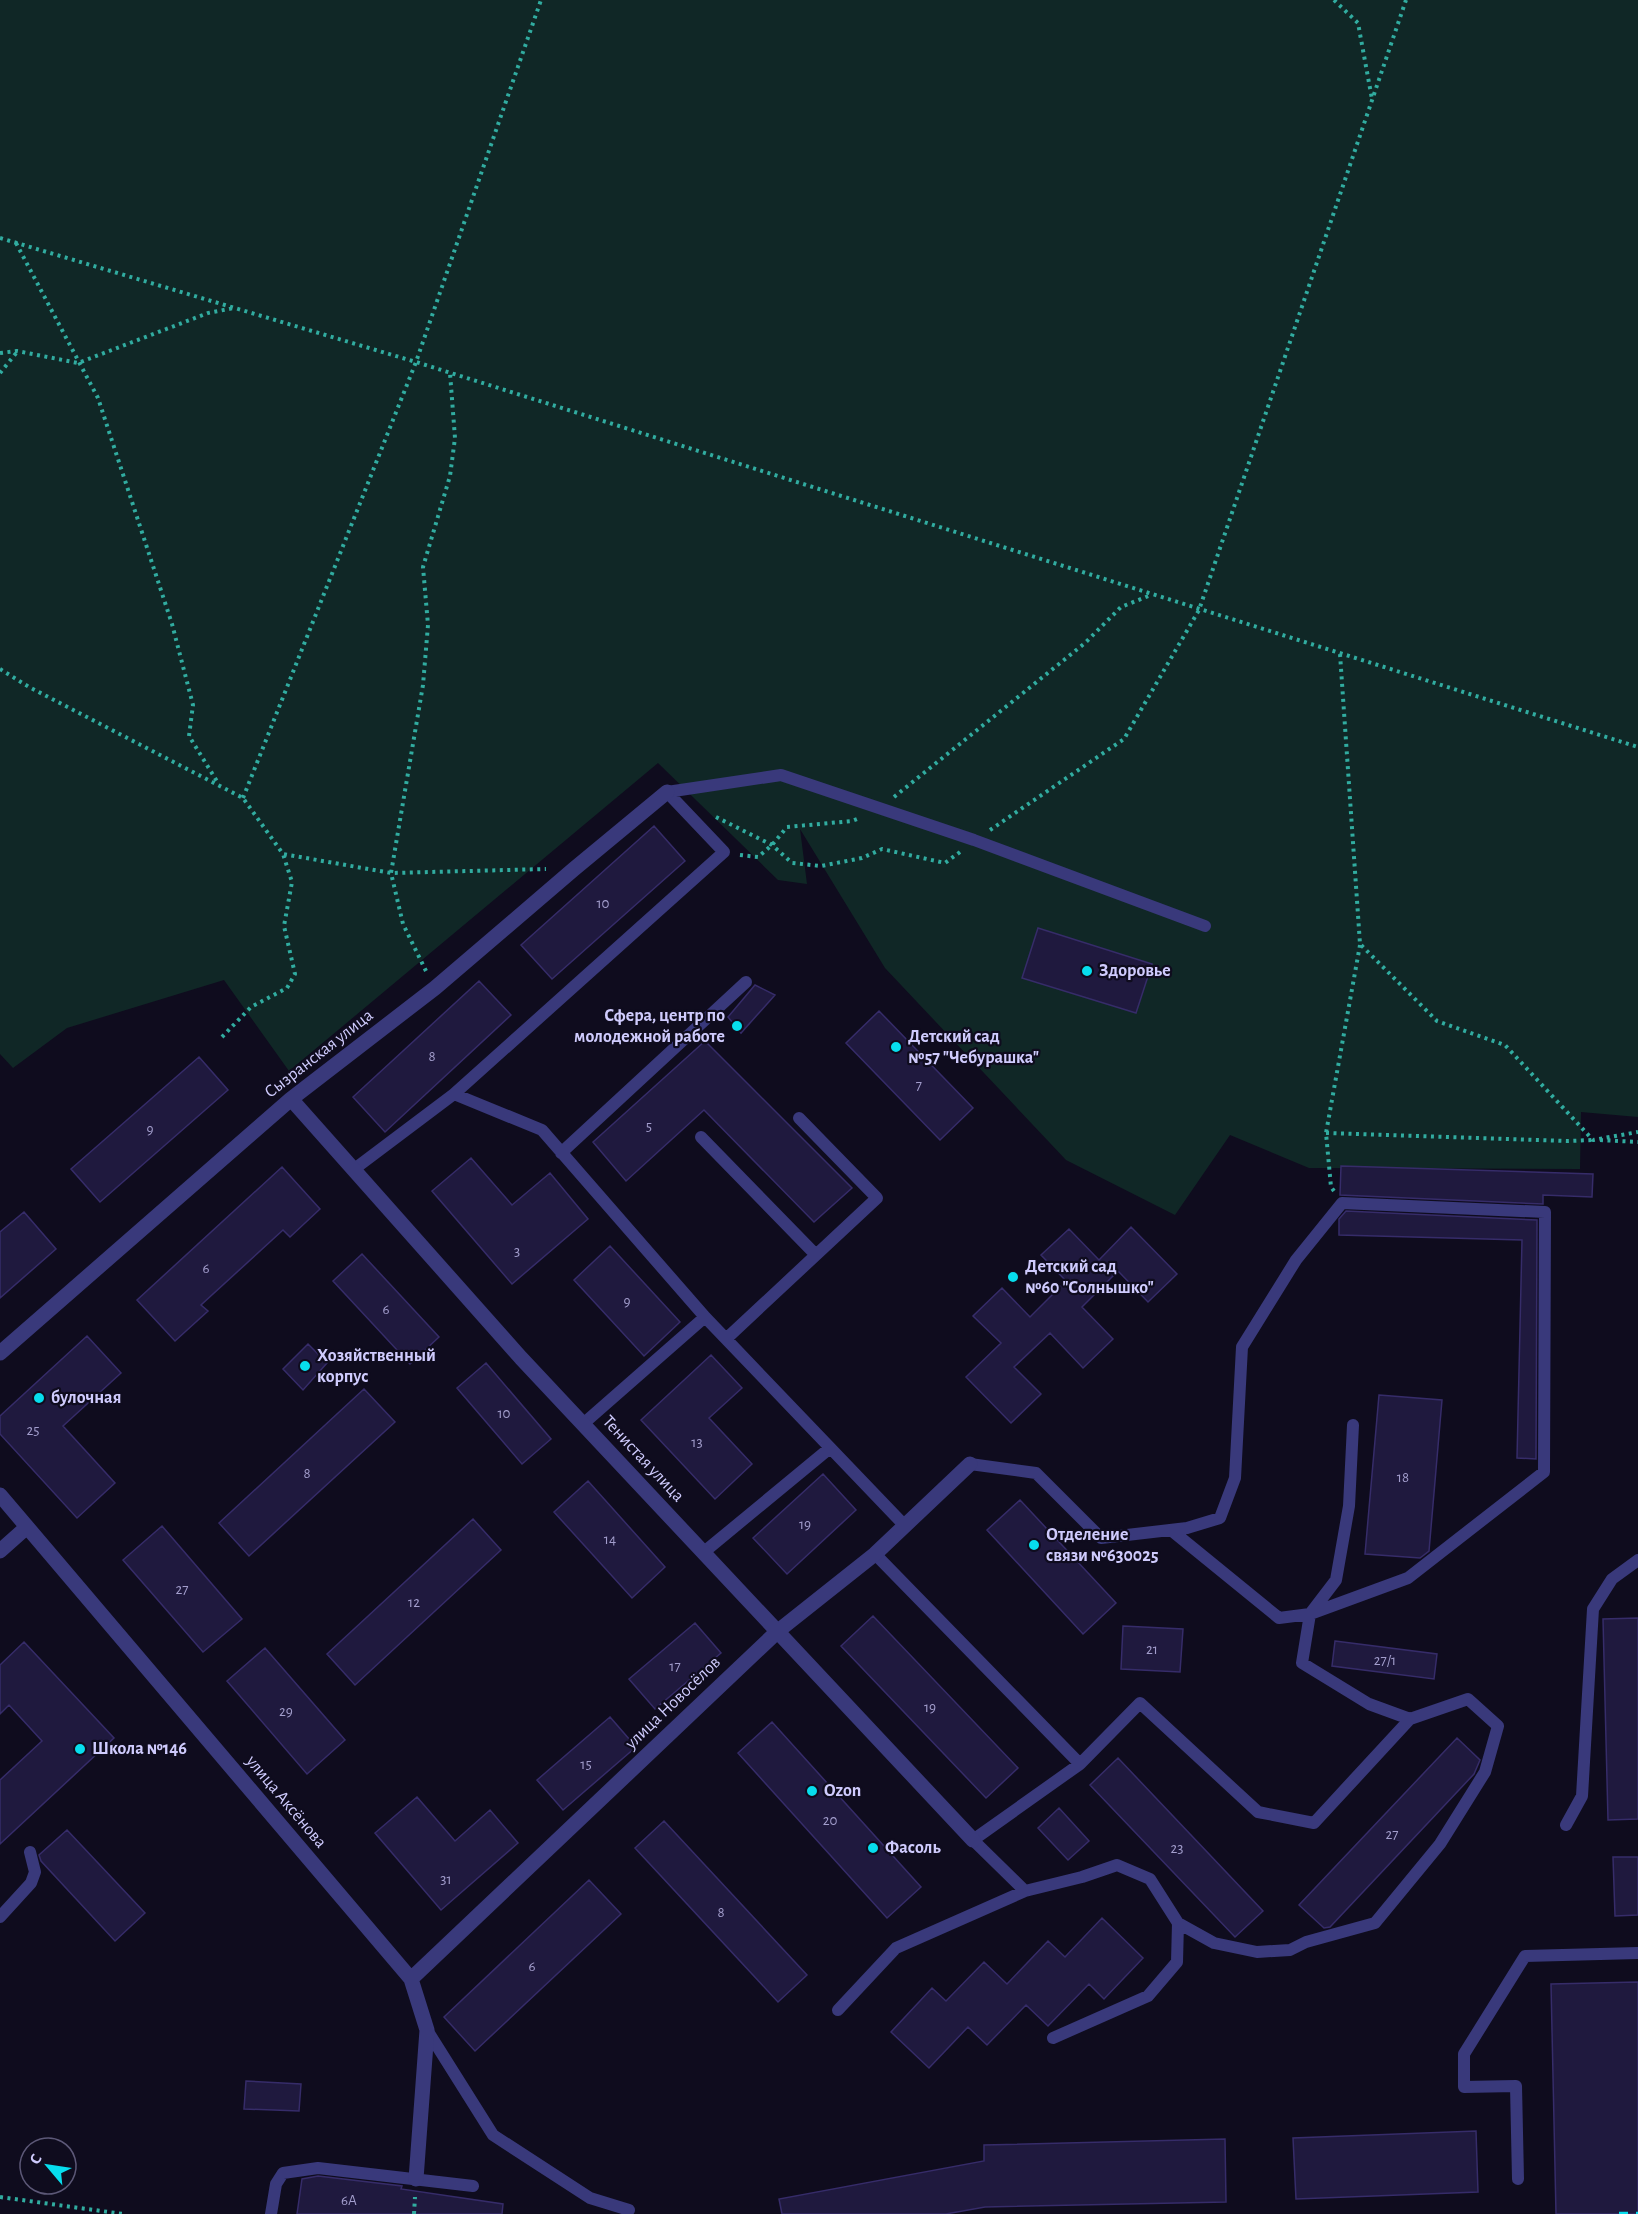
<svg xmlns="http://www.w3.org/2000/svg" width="1638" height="2214" viewBox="0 0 1638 2214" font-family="'Alegreya Sans',sans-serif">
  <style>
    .green { fill: #102726 }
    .building { fill: #1f193e; stroke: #362c69; stroke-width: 1.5 }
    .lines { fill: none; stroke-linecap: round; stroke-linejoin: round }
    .path { stroke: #31aca0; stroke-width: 4; stroke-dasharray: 3 4.5; stroke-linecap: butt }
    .lane { stroke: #39397b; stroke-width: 12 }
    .street { stroke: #39397b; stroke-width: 15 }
    .rail { stroke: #07dded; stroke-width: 4.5; stroke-dasharray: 9 8; stroke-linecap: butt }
    .poi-dot { fill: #07dded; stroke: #0f0c1e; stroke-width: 2 }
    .labels { text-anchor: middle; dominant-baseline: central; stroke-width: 4.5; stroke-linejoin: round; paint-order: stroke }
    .number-label { font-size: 15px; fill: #a39ecd }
    .poi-label { font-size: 18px; font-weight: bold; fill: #cfcbfd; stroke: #0f0c1e; text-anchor: start }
    .street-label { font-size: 18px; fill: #cfcbfd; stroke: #0f0c1e }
  </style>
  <rect width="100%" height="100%" fill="#0f0c1e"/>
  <!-- green -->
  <path class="green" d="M 0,0 L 1638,0 L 1638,1117 L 1581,1112 L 1580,1169 L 1309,1168 L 1230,1135 L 1175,1215 L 1066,1160 L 885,968 L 800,829 L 807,884 L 778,880 L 658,763 L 289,1071 L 224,980 L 67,1028 L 13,1068 L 0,1054 Z"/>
  <!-- building -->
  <path class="building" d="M 654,826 L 685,861 L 552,979 L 521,945 Z
    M 1038,928 L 1152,964 L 1136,1013 L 1022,978 Z
    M 479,981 L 511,1015 L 385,1132 L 353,1097 Z
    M 755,985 L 775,995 L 741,1033 L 728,1017 Z
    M 879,1011 L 973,1108 L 940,1140 L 846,1043 Z
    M 705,1041 L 852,1188 L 814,1222 L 704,1110 L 626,1181 L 593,1142 Z
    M 199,1057 L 228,1090 L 100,1202 L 71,1169 Z
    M 471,1158 L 512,1205 L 550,1173 L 588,1219 L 512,1284 L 432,1191 Z
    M 1341,1166 L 1593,1174 L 1592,1197 L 1543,1195 L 1543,1204 L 1340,1195 Z
    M 282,1167 L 320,1209 L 290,1237 L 283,1230 L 201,1305 L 208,1311 L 175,1341 L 137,1300 Z
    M 1346,1211 L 1537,1220 L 1536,1459 L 1517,1458 L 1522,1240 L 1339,1235 L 1339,1219 Z
    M 24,1212 L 56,1249 L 0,1298 L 0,1232 Z
    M 1131,1227 L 1177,1274 L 1148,1302 L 1118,1271 L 1082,1307 L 1113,1339 L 1083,1368 L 1050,1333 L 1014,1367 L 1041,1394 L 1011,1423 L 966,1377 L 1001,1343 L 973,1316 L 1002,1288 L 1030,1317 L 1066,1281 L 1041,1255 L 1069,1229 L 1099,1260 Z
    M 610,1246 L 680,1322 L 644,1356 L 574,1280 Z
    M 362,1254 L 439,1337 L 410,1364 L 333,1281 Z
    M 87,1336 L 121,1373 L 63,1426 L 115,1483 L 77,1518 L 0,1434 L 0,1416 Z
    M 308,1344 L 327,1363 L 303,1390 L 283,1369 Z
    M 711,1355 L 742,1388 L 709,1418 L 752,1464 L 715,1499 L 641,1420 Z
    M 486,1363 L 551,1439 L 522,1464 L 457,1388 Z
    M 364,1389 L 395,1422 L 249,1556 L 219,1523 Z
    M 1379,1395 L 1442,1400 L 1429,1551 L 1420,1558 L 1365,1554 Z
    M 823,1474 L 856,1510 L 787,1574 L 753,1538 Z
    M 588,1481 L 665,1567 L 632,1598 L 554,1512 Z
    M 1020,1500 L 1116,1603 L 1083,1634 L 987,1530 Z
    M 473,1519 L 501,1550 L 355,1685 L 327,1654 Z
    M 162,1526 L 242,1619 L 203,1652 L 123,1560 Z
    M 873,1616 L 1018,1768 L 986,1798 L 841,1646 Z
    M 1638,1618 L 1638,1819 L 1608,1820 L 1603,1619 Z
    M 695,1623 L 721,1653 L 655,1709 L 629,1679 Z
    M 1123,1626 L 1183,1629 L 1180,1672 L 1121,1669 Z
    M 1335,1641 L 1437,1654 L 1434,1679 L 1332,1666 Z
    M 24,1642 L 114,1738 L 0,1844 L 0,1780 L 42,1741 L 9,1705 L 0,1714 L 0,1665 Z
    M 265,1648 L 345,1740 L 307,1774 L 227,1681 Z
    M 610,1717 L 636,1747 L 563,1810 L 537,1780 Z
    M 772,1722 L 921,1887 L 887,1918 L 738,1753 Z
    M 1457,1738 L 1480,1760 L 1474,1774 L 1330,1927 L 1324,1928 L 1299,1905 Z
    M 1118,1758 L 1263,1911 L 1235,1937 L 1090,1785 Z
    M 417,1797 L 455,1841 L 490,1810 L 518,1843 L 441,1910 L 375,1833 Z
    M 1059,1808 L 1089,1841 L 1068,1860 L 1038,1828 Z
    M 664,1821 L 807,1975 L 778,2002 L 635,1848 Z
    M 67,1830 L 145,1913 L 115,1941 L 41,1861 L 39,1855 Z
    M 1613,1857 L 1638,1857 L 1638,1915 L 1615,1916 Z
    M 589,1880 L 621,1914 L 475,2051 L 444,2017 Z
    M 1102,1918 L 1143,1958 L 1104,1999 L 1089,1984 L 1048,2026 L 1026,2005 L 987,2045 L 968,2027 L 929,2068 L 891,2032 L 932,1988 L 946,2001 L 984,1962 L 1007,1984 L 1048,1941 L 1065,1957 Z
    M 1638,1982 L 1638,2214 L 1556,2214 L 1551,1984 Z
    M 246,2081 L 301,2084 L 299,2111 L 244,2109 Z
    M 1476,2131 L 1478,2192 L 1296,2199 L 1293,2138 Z
    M 1225,2139 L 1226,2202 L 985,2207 L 946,2214 L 782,2214 L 779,2199 L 984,2161 L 984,2145 Z
    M 318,2176 L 402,2186 L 401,2189 L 503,2204 L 502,2214 L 297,2214 L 302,2179 Z"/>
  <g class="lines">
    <!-- path -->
    <path class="path" d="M 1334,0 L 1358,23 L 1372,99
      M 0,238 L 416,362 L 1638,747
      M 16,243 L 98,398 L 172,624 L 193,705 L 189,736 L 218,783
      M 0,353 L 17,351 L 78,363 L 208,313 L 234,308
      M 0,373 L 17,352
      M 1340,654 L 1360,944 L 1437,1021 L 1505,1045 L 1593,1140 L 1638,1132
      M 0,669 L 29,687 L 243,798 L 283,854 L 391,873 L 546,869
      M 894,797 L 1085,643 L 1121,607 L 1151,595
      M 243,798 L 416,362 L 541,0
      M 716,817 L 772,845 L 792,863 L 821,866 L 862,858 L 882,849 L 945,863 L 960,852
      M 990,830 L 1124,739 L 1199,610 L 1406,0
      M 740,855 L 758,857 L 772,845 L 787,827 L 852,821 L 857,819
      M 426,971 L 403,924 L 391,873 L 423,685 L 428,625 L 423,567 L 450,476 L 455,438 L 450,373
      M 222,1037 L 251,1007 L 287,988 L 295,974 L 284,926 L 292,882 L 283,854
      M 1326,1133 L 1568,1141 L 1592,1140
      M 1600,1140 L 1638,1142
      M 1334,1191 L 1331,1187 L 1326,1133 L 1360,945
      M 0,2197 L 123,2214
      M 414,2214 L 415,2197"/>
    <!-- lane -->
    <path class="lane" d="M 667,792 L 781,775 L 974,840 L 1205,926
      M 454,1094 L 724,852 L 667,792
      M 701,1137 L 816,1255
      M 561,1153 L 746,982
      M 353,1170 L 454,1094 L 542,1130 L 705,1317
      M 726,1339 L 877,1198 L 799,1118
      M 583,1424 L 705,1317 L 905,1526
      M 970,1464 L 1036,1473 L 1101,1538 L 1187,1528 L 1220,1518 L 1235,1478 L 1242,1347 L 1296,1260 L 1342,1203 L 1545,1212 L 1544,1472 L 1408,1578 L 1310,1614 L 1302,1663 L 1369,1704 L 1410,1719 L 1314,1823 L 1258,1812 L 1140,1703 L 1080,1764 L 973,1840 L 1025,1891
      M 1171,1530 L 1279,1618 L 1310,1614 L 1336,1580 L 1349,1506 L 1353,1425
      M 704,1552 L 830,1448
      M 875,1554 L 1080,1764
      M 1566,1825 L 1582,1796 L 1593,1609 L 1612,1579 L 1638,1560
      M 0,1917 L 31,1883 L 35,1872 L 30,1852
      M 1178,1923 L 1214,1943 L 1257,1952 L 1290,1950 L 1306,1942 L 1375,1923 L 1440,1844 L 1485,1772 L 1498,1726 L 1468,1699 L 1410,1719
      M 838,2010 L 896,1948 L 1025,1891 L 1082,1877 L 1117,1865 L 1150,1879 L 1178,1923 L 1177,1962 L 1148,1996 L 1053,2038
      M 427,2030 L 493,2135 L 590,2198 L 629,2210
      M 1518,2179 L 1516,2086 L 1464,2087 L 1464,2054 L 1525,1956 L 1638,1953
      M 271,2214 L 276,2184 L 283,2173 L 318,2168 L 473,2186"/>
    <!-- street -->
    <path class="street" d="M 291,1099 L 521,1358 L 973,1840
      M 0,1353 L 291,1099 L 435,988 L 574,869 L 667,792
      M 0,1495 L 411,1979 L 427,2030 L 416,2179
      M 0,1551 L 27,1527
      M 411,1979 L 778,1631 L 875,1554 L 970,1464"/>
    <!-- rail -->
    <path class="rail" d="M 1619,2214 L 1638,2214"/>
  </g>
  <!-- markers -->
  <g class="poi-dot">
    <circle cx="1087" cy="971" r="6"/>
    <circle cx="737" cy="1026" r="6"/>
    <circle cx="896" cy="1047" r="6"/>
    <circle cx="1013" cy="1277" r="6"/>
    <circle cx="305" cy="1366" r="6"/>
    <circle cx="39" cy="1398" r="6"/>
    <circle cx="1034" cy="1545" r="6"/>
    <circle cx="80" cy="1749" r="6"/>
    <circle cx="812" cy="1791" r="6"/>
    <circle cx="873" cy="1848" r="6"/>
  </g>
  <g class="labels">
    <!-- number labels -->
    <g class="number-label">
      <text x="603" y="903">10</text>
      <text x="432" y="1056">8</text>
      <text x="919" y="1085">7</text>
      <text x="649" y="1126">5</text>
      <text x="150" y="1129">9</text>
      <text x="517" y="1251">3</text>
      <text x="206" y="1268">6</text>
      <text x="627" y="1301">9</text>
      <text x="386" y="1309">6</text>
      <text x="504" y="1413">10</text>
      <text x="33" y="1430">25</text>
      <text x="697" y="1442">13</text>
      <text x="307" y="1473">8</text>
      <text x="1403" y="1477">18</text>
      <text x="805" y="1524">19</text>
      <text x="610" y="1539">14</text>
      <text x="182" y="1589">27</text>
      <text x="414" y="1602">12</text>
      <text x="1152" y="1649">21</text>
      <text x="1385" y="1660">27/1</text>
      <text x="675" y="1666">17</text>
      <text x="930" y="1707">19</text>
      <text x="286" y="1711">29</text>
      <text x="586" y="1764">15</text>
      <text x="830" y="1820">20</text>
      <text x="1392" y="1834">27</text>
      <text x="1177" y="1848">23</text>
      <text x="446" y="1879">31</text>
      <text x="721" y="1912">8</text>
      <text x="532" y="1966">6</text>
      <text x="349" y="2200">6А</text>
    </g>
    <!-- poi labels -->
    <g class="poi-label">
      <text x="1099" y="971">Здоровье</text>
      <text x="725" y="1016" text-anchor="end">Сфера, центр по<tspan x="725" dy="21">молодежной работе</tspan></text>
      <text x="908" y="1037">Детский сад<tspan x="908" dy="21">№57 "Чебурашка"</tspan></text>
      <text x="1025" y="1267">Детский сад<tspan x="1025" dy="21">№60 "Солнышко"</tspan></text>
      <text x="317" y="1356">Хозяйственный<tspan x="317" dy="21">корпус</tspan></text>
      <text x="51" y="1398">булочная</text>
      <text x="1046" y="1535">Отделение<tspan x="1046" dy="21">связи №630025</tspan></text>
      <text x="92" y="1749">Школа №146</text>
      <text x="824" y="1791">Ozon</text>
      <text x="885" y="1848">Фасоль</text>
    </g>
    <!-- street labels -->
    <g class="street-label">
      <text transform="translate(319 1054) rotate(-38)">Сызранская улица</text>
      <text transform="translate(643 1459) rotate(47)">Тенистая улица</text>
      <text transform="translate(673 1703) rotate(-44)">улица Новосёлов</text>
      <text transform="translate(286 1802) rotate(50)">улица Аксёнова</text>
    </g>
  </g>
  <!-- north arrow -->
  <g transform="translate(48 2166) rotate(299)"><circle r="28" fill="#0f0c1e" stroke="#5c5877" stroke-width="1.5"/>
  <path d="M0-4.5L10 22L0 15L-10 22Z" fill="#07dded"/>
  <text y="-9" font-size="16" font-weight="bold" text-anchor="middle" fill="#cfcbfd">С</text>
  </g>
</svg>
